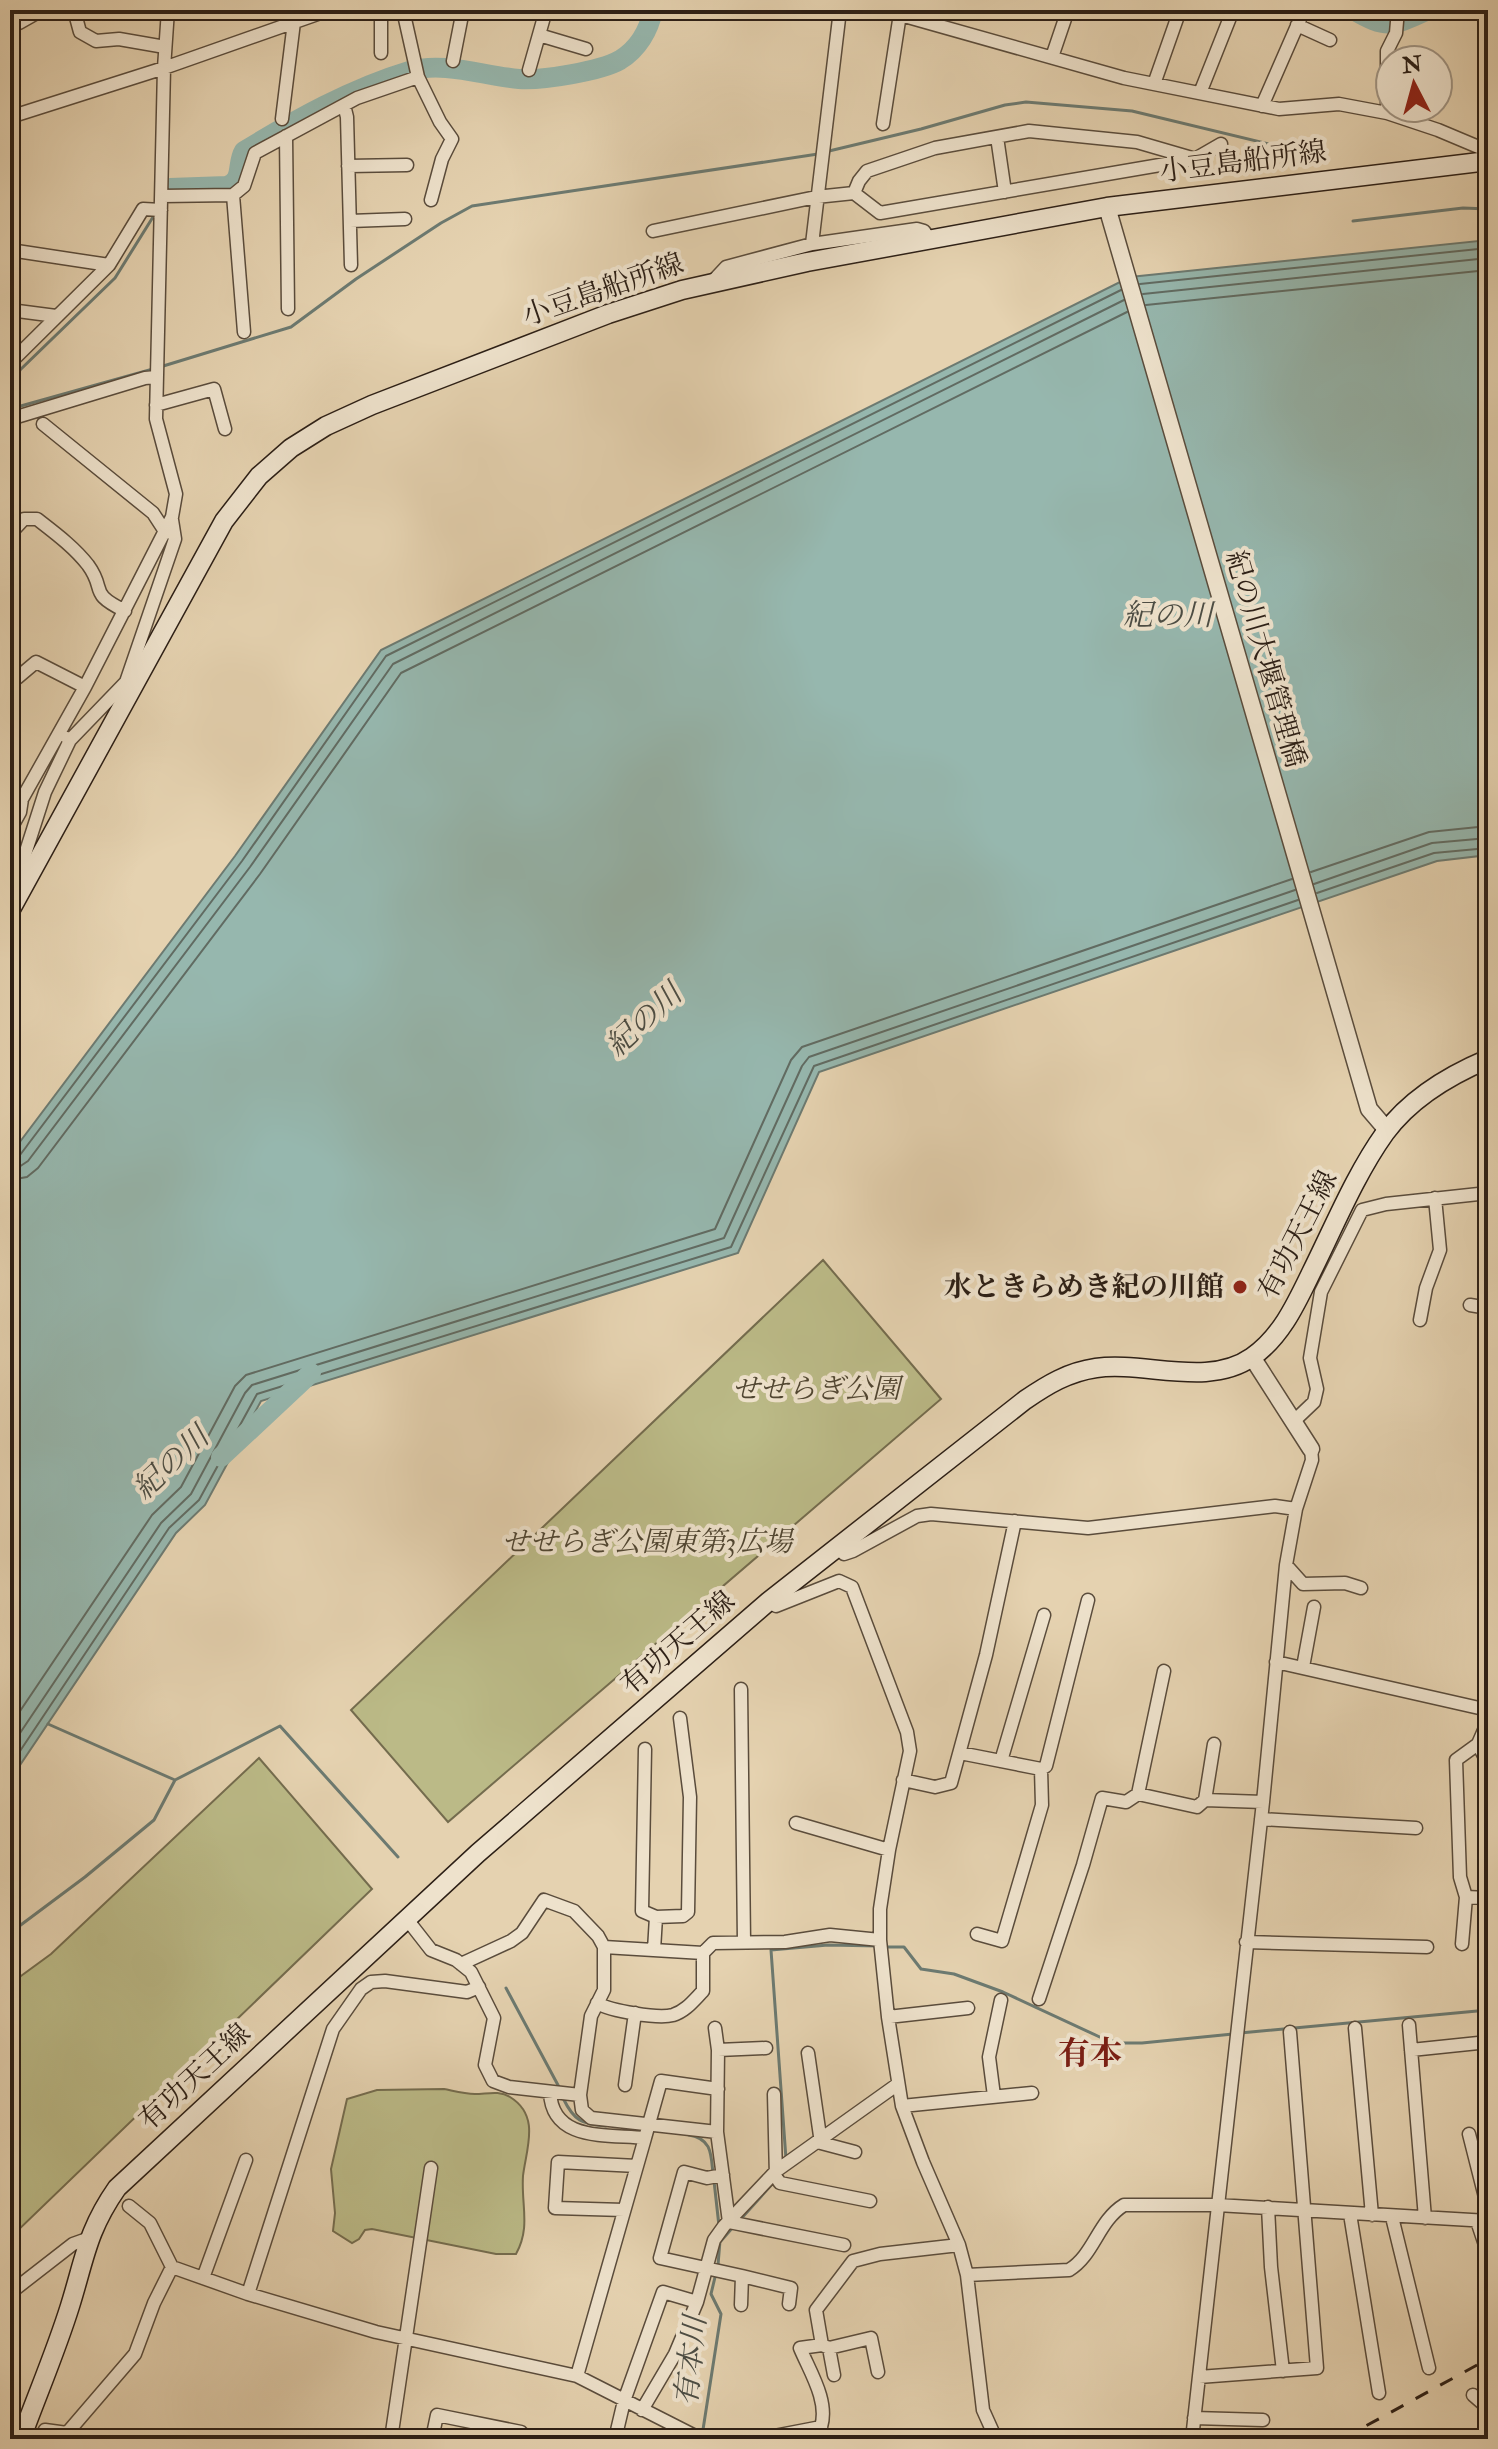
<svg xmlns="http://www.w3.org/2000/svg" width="1498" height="2449" viewBox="0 0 1498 2449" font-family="'IM FELL Double Pica','Noto Serif JP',serif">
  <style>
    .green { fill: #bbba87; stroke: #746c4e; stroke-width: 2 }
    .water { fill: #96b7ae; stroke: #6c7a71; stroke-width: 2 }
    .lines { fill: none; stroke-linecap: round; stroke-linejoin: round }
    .shore { stroke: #616b62; stroke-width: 2 }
    .stream { stroke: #6c7a71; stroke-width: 3 }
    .river { stroke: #96b7ae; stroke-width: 20 }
    .minor-casing { stroke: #5a4c3c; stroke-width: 15 }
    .tertiary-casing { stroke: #5a4c3c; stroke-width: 19 }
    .secondary-casing { stroke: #2c1f16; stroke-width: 21 }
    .minor { stroke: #eee2cc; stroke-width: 12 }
    .tertiary { stroke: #eee2cc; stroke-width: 16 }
    .secondary { stroke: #eee2cc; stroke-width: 18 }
    .rail { stroke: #2c1f16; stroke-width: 3; stroke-dasharray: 14 14; stroke-linecap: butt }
    .poi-dot { fill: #8f2418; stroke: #eee2cc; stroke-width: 3 }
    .labels { text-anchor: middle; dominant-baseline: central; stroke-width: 8; stroke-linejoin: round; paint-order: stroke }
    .street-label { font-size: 28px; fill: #2c1f16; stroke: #eee2cc }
    .poi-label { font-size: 28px; font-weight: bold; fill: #2c1f16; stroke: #eee2cc; text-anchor: end }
    .park-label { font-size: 28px; font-style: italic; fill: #504632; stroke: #eee2cc }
    .water-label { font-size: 30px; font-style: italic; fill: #4c4d44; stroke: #eee2cc }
    .quarter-label { font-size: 32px; font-weight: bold; fill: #7a1f14; stroke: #eee2cc }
  </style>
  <rect width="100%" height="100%" fill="#e5d2b0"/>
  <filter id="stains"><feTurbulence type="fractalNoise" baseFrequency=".0025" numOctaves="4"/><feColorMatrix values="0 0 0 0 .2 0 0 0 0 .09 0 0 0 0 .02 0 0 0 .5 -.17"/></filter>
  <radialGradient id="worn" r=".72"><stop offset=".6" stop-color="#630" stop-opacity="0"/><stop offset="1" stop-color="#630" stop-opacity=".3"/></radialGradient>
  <!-- green -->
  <path class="green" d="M 823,1260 L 941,1399 L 448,1822 L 351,1710 Z
    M 259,1758 L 372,1889 L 10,2238 L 10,1984 L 51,1954 Z
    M 444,2089 C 454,2091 464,2094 475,2094 C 487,2094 499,2090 510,2097 C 541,2116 526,2149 523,2176 C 521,2205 531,2227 516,2254 L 496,2254 L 372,2229 L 365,2230 L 359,2239 L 352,2243 L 333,2231 L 335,2213 L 331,2169 L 347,2099 L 377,2090 Z"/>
  <!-- water -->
  <path class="water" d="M 1488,240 L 1488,855 L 1437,861 L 819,1072 L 738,1253 L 261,1401 L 205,1505 L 176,1533 L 10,1780 L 10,1155 L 235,856 L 381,650 L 1130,277 Z"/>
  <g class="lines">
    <!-- shore -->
    <path class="shore" d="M 1140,284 L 1488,248
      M 1143,294 L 1488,258
      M 1146,305 L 1488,270
      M 1311,872 L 1429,832 L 1488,826
      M 1314,884 L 1432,843 L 1488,838
      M 1317,893 L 1434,853 L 1488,848
      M 10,1158 L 20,1155 L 242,861 L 386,656 L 1121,290
      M 10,1168 L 19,1167 L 28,1161 L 250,867 L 393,664 L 1124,300
      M 10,1180 L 27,1177 L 38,1168 L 260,874 L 401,673 L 1127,312
      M 10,1726 L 152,1515 L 181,1487 L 235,1386 L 246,1375 L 715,1229 L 791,1060 L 802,1047 L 1292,879
      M 10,1748 L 161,1523 L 191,1494 L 245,1393 L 252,1385 L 724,1238 L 802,1066 L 809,1057 L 1295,890
      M 10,1766 L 169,1528 L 199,1500 L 257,1394 L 731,1247 L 814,1066 L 1298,900"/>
    <!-- stream -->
    <path class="stream" d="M 829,151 L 921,129 L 1005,105 L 1026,102 L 1132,111 L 1277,146
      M 1353,221 L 1463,208 L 1488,209
      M 160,367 L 291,327 L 356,279 L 441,223 L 472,206 L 818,154
      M 10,397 L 20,370 L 115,278 L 153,217
      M 10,409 L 153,369
      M 48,1724 L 175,1780
      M 10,1933 L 85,1877 L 154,1820 L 175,1780 L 280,1726 L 398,1857
      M 886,1947 L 904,1947 L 921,1969 L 954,1974 L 1003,1992 L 1104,2039 L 1122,2043 L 1142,2043 L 1233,2034
      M 506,1988 L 559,2087
      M 1240,2033 L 1488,2010
      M 563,2098 C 574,2121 582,2124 606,2126
      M 689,2135 C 712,2139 711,2154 713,2174
      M 786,2159 L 771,1950 L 828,1945 L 878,1946
      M 714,2181 L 719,2226
      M 739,2221 L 774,2182
      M 720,2242 L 734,2226
      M 718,2265 L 720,2241
      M 702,2436 L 721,2314 L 711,2294 L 716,2273"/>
    <!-- river -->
    <path class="river" d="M 1353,10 C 1387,30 1393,26 1428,10
      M 170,188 L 227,186 C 244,180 236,164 244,151 C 295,120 352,88 409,71 C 444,61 484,76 519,79 C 541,81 601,71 620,60 C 638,49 649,30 653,10
      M 221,1457 L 311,1373"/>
    <defs>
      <path id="minor" d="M 74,10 L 80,32 L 96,41 L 119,39 L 165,47
        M 184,10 L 206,12
        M 381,10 L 381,53
        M 403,10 L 418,77
        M 840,10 L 812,244 L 917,229 L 924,231 L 930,240
        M 883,10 L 1124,78 L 1279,109 L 1339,104 L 1387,113 L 1438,130 L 1488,151
        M 19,23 L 42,10
        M 1297,25 L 1330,40
        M 539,35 L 586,49
        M 1052,57 L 1068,10
        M 453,61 L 463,10
        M 529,70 L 546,10
        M 1154,84 L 1180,10
        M 1200,93 L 1233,10
        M 344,105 L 347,117 L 351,265
        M 1262,106 L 1304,10
        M 1387,113 L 1387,51 L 1396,33 L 1398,10
        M 10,117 L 164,68 L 329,10
        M 282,119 L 294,22
        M 883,124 L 900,14
        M 286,136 L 288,309
        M 997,137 L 1005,192
        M 348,166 L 407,165
        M 854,193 L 859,181 L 867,171 L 935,148 L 1029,131 L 1137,142 L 1192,158
        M 233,195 L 244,332
        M 162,196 L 233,195 L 244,186 L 255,153 L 357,98 L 418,77 L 440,122 L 452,139 L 442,159 L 431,200
        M 350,221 L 405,219
        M 653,231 L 816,197 L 854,193 L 880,213 L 1195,159 L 1221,144
        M 10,250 L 109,265
        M 712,282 L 726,267 L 812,244
        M 10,310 L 56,316
        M 10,363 L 109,265 L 143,209 L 161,210
        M 156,405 L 214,389 L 225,429
        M 10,419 L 145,378 L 156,377
        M 43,424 L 153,513 L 166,533
        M 10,534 L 24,519 L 37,519 C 55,533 74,547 88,565 C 107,591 87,592 125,611
        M 10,676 L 17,678 L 36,662 L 85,687
        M 134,687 L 126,682 L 175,539 L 172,520
        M 67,738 L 70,740 L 126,682
        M 10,830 L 20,812 L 22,799 L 85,687 L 172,517 L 176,494 L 156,419 L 164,68 L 168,10
        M 25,884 L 19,873 L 45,792 L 70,740
        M 1470,1305 L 1488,1308
        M 1420,1320 L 1426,1288 L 1440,1250 L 1435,1198
        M 1294,1421 L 1314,1402 L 1317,1389 L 1310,1358 L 1321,1292 L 1362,1210 L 1386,1204 L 1488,1193
        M 844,1554 L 853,1551 L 917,1516 L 931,1514 L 1088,1528 L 1275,1506 L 1296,1509
        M 1286,1565 L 1303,1584 L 1345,1583 L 1361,1588
        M 769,1601 L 776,1606 L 839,1581 L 852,1587 L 907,1732 L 910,1751 L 889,1850 L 880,1909 L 880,1940 L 888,2017 L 902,2106 L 923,2162 L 959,2245 L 967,2275 L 983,2410 L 996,2439
        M 1276,1662 L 1488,1710
        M 1303,1667 L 1314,1607
        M 741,1689 L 744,1942
        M 1488,1721 L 1478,1744 L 1488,1764
        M 645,1749 L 642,1911 L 656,1917 L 654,1950
        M 960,1753 L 1041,1769 L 1046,1766 L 1088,1600
        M 1001,1761 L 1044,1615
        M 903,1780 L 935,1787 L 951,1783 L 986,1655 L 1015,1521
        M 1138,1794 L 1164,1671
        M 1205,1800 L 1214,1744
        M 1261,1819 L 1416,1828
        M 796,1823 L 889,1850
        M 1466,1897 L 1460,1877 L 1456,1760 L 1478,1744
        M 656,1917 L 683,1916 L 688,1912 L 690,1797 L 680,1718
        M 406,1918 L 431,1950 L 456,1960 L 471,1972 L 494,2018 L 485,2065 L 493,2081 L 509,2087 L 580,2095
        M 977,1934 L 1002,1941 L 1042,1805 L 1041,1769
        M 1246,1942 L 1427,1947
        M 1462,1944 L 1466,1897 L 1488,1898
        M 604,1947 L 703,1953
        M 461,1964 L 511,1941 L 522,1933 L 544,1900 L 574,1911 L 598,1936 L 604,1947 L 604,1990 L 591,2016 L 580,2095 L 582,2110 L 591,2118 L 717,2132
        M 1039,1999 L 1083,1865 L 1102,1798 L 1126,1802 L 1138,1794 L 1197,1807 L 1205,1800 L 1263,1802
        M 597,2003 C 611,2011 658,2019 673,2015 C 686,2011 694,2000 703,1991 L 703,1953 L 713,1943 L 785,1942 L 830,1935 L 880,1940
        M 888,2017 L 968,2008
        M 1409,2025 L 1425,2218
        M 715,2028 L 718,2050
        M 1355,2028 L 1372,2215
        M 766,2048 L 718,2050 L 717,2132 L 729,2222 L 844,2245
        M 1411,2050 L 1488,2042
        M 808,2053 L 821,2143 L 855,2152
        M 625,2085 L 635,2013
        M 550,2092 C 552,2142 607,2134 645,2138 L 661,2081 L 718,2089
        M 774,2094 L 776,2177 L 780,2183 L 870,2201
        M 994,2096 L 989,2057 L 1001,2000
        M 902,2106 L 1032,2093
        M 1469,2134 L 1488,2209
        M 723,2175 L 707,2178 L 684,2172 L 660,2258 L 742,2276 L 741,2305
        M 129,2206 L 150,2223 L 172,2267 L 248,2294 L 376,2332 L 577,2376 L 701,2439
        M 1268,2207 L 1271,2267 L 1283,2371
        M 624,2210 L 555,2208 L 558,2162 L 637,2166
        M 1350,2214 L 1379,2393
        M 1392,2217 L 1429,2368
        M 1477,2221 L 1488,2254
        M 967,2275 L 1069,2270 C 1094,2255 1098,2221 1124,2205 L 1217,2205 L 1488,2221
        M 742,2276 L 791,2288 L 789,2304
        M 203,2278 L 246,2160
        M 10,2293 L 73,2244 L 87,2239
        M 248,2294 L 333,2029 L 361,1989 L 371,1982 L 385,1981 L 467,1992 L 479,1987
        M 829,2348 L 871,2338 L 878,2372
        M 834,2375 L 829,2348 L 822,2345 L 816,2310 L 853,2261 L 880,2254 L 959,2245
        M 577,2376 L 645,2138
        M 1199,2377 L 1317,2368 L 1290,2032
        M 1473,2395 L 1488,2408
        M 642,2410 L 675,2354 L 697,2302 L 714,2240 L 724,2226 L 776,2171 L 898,2084
        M 1194,2418 L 1263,2420
        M 821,2427 C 829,2401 810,2372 800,2348 L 822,2345
        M 68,2432 L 135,2354 L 154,2303 L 172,2267
        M 40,2439 L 45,2430 L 111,2439
        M 391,2439 L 431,2168
        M 432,2439 L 437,2415 L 521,2432 L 519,2439
        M 615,2439 L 624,2401 L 663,2292 L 697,2302
        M 759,2439 L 821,2427 L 823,2439
        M 1192,2439 L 1263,1802 L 1286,1565 L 1296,1509 L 1312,1460 L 1311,1449"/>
      <path id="tertiary" d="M 1107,207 L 1369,1109 L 1387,1130
        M 1252,1357 L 1311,1449"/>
      <path id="secondary" d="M 10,911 L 224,521 L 259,476 L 291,448 L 326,426 L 372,405 L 608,314 L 682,290 L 807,262 L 1107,207 L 1488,161
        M 21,2439 C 37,2395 56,2351 70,2306 C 85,2258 87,2231 117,2188 L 478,1853 L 769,1601 L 1025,1400 C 1047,1385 1068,1372 1096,1368 C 1145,1361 1208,1388 1252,1357 C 1281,1337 1296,1304 1311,1273 C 1334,1227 1355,1175 1385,1133 C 1410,1099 1450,1075 1488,1059"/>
    </defs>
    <!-- minor casing -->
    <use href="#minor" class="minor-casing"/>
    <!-- tertiary casing -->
    <use href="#tertiary" class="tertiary-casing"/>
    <!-- secondary casing -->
    <use href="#secondary" class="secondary-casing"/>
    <!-- minor -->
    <use href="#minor" class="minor"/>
    <!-- tertiary -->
    <use href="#tertiary" class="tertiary"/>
    <!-- secondary -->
    <use href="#secondary" class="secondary"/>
    <!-- rail -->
    <path class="rail" d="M 1342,2439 L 1488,2359"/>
  </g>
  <!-- markers -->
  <circle class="poi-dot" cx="1240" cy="1287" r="8"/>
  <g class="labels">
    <!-- street labels -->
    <g class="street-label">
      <text transform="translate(1243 162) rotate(-7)">小豆島船所線</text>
      <text transform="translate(603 290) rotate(-19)">小豆島船所線</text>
      <text transform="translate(1265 659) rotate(74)">紀の川大堰管理橋</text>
      <text transform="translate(1298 1235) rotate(-63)">有功天王線</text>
      <text transform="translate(678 1643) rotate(-41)">有功天王線</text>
      <text transform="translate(195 2077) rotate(-43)">有功天王線</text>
    </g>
    <!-- poi labels -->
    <g class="poi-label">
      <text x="1224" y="1287">水ときらめき紀の川館</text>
    </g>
    <!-- park labels -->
    <g class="park-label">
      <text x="816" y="1389">せせらぎ公園</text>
      <text x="647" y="1542">せせらぎ公園東第3広場</text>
    </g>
    <!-- water labels -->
    <g class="water-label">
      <text x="1168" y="615">紀の川</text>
      <text transform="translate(644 1020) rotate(-43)">紀の川</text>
      <text transform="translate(171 1463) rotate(-43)">紀の川</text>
      <text transform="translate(691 2361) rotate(-84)">有本川</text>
    </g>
    <!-- quarter labels -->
    <g class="quarter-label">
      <text x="1090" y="2054">有本</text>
    </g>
  </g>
  <!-- margin -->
  <rect width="1498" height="2449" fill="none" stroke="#e5d2b0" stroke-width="40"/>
  <rect x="12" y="12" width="1474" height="2425" fill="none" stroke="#2c1f16" stroke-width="4"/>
  <rect x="20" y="20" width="1458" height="2409" fill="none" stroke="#2c1f16" stroke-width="2"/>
  <!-- north arrow -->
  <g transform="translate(1414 84) rotate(354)"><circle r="38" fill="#eee2cc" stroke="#a09483" stroke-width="2"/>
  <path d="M0-6L14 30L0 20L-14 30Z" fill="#8f2418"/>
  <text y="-12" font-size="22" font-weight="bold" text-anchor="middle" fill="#2c1f16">N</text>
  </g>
  <rect width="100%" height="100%" filter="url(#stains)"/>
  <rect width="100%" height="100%" fill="url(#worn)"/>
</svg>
